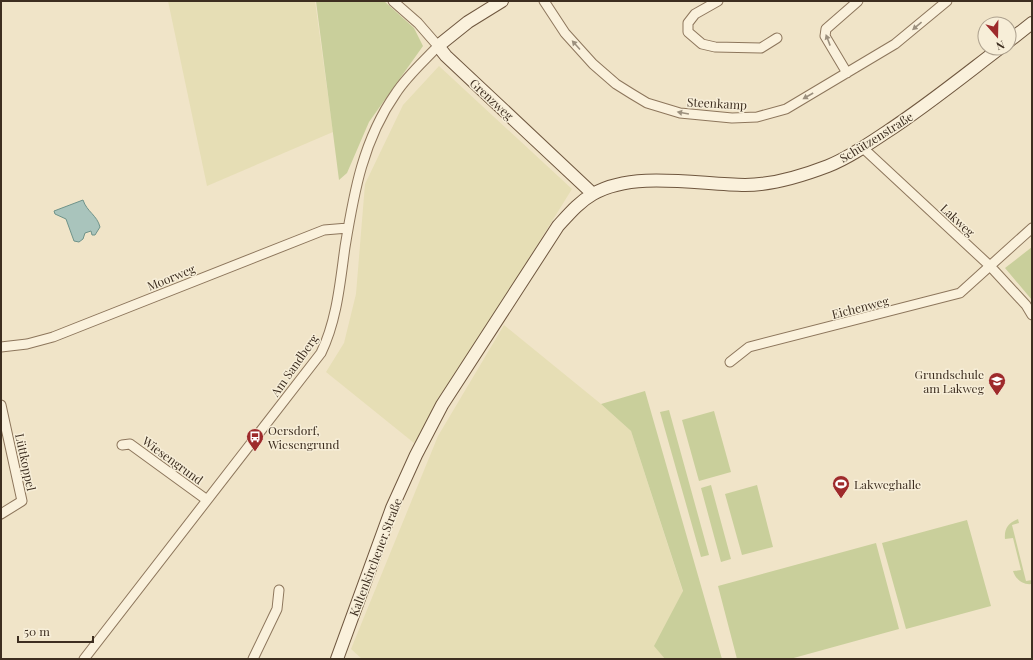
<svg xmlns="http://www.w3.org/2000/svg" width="1033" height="660" viewBox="0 0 1033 660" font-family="'Playfair Display',serif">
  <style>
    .farmland { fill: #e6deb5 }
    .green { fill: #c9cf9b }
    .water { fill: #a9c4bc; stroke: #6f938a }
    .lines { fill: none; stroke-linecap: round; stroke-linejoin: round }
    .street-casing { stroke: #8d765c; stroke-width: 11 }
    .secondary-casing { stroke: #6f573f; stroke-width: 14 }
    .street { stroke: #faf1dc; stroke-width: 9 }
    .secondary { stroke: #faf1dc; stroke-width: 12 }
    .oneway { fill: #9c907e }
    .labels { text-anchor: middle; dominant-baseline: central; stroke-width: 3; stroke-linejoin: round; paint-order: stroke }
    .street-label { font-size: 12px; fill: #3d2e20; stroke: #f7eed8 }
    .poi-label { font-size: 12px; fill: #3d2e20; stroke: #f7eed8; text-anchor: start }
  </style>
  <rect width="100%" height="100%" fill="#f0e4c8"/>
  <!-- farmland -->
  <path class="farmland" d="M 168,1 L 315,1 L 333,132 L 207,186 Z
    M 439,66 L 572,189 L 414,443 L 326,372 L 344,343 L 356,294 L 365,184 L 403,105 Z
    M 504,325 L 601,404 L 631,431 L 683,592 L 655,646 L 665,659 L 362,659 L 351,649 L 438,436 Z"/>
  <!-- green -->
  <path class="green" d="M 316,1 L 384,1 L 414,28 L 423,46 L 369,122 L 347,173 L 339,180 Z
    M 1032,247 L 1032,300 L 1005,268 Z
    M 645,391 L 722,659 L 665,659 L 654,646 L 683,591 L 631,431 L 601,404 Z
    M 669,410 L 709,555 L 701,557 L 660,412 Z
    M 714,411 L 731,472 L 699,481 L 682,420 Z
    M 711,485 L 731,559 L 721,562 L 701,488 Z
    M 757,485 L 773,547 L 742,555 L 725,494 Z
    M 1018,519 L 1019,523 L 1012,525 L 1026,581 L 1032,580 L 1032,584 C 1023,585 1016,580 1013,571 L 1021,570 L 1013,538 L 1005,539 C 1004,529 1008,523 1018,519 Z
    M 967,520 L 991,606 L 906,629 L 882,543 Z
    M 876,543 L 899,629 L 790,659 L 737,659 L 718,586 Z"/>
  <!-- water -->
  <path class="water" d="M 83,200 C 87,212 97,215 100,227 L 95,235 L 92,235 L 91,231 L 85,233 L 83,239 L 79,242 L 74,241 L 66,219 L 55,214 L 54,211 Z"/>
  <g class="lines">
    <defs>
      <path id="street" d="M 544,1 L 565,33 L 593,64 L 616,84 L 632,94 L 647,103 L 680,113 L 732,118 L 757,117 L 786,109 L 895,44 L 947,1
        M 718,1 L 695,14 L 688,23 L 688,32 L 702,44 L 715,47 L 761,48 L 777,38
        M 847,73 L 825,36 L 826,29 L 858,1
        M 863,148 L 990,266 L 1026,305 L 1032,315
        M 1,347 L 27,344 L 53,337 L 324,230 L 348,228
        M 730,362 L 749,347 L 960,293 L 1032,228
        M 1,405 L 22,501 L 1,514
        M 122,445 L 130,444 L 207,500
        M 84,659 L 321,353 C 337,320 340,283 345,247 C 354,192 363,140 396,93 C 407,76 424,61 438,46 L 418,23 L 393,1
        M 253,659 L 277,609 L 279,590"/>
      <path id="secondary" d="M 502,1 L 468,22 L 438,46 L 446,56 L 593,194
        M 1009,41 L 1032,23
        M 337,659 L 392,508 L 416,455 L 442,405 L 558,226 C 569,214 579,202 593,194 C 634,170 700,185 745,185 C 773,185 802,176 828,166 C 848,158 867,145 885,133 C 925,107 962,77 1000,48"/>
    </defs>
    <!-- street casing -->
    <use href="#street" class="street-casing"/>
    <!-- secondary casing -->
    <use href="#secondary" class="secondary-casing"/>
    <!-- street -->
    <use href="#street" class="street"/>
    <!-- secondary -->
    <use href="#secondary" class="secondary"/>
  </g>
  <!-- one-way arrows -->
  <defs><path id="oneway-solid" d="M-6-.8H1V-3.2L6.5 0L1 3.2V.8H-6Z"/></defs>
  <g class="oneway">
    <use href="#oneway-solid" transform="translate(917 26) rotate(140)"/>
    <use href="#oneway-solid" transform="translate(828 40) rotate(-111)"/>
    <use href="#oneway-solid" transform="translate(576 45) rotate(-132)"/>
    <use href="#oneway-solid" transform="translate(808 96) rotate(150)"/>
    <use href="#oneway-solid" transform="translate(683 113) rotate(-170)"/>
  </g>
  <!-- icons -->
  <defs>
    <symbol id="school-pin" viewBox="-11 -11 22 30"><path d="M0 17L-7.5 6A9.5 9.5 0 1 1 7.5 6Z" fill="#9e2a2b" stroke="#f7eed8"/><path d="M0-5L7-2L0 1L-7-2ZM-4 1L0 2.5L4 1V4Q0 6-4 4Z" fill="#fff"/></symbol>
    <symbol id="bus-pin" viewBox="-11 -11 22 30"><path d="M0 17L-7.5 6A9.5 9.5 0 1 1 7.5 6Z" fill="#9e2a2b" stroke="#f7eed8"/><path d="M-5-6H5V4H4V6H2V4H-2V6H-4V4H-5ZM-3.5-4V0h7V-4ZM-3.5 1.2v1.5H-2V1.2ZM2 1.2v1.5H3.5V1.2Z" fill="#fff"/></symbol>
    <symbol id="stadium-pin" viewBox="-11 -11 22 30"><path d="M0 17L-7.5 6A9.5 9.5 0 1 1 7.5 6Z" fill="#9e2a2b" stroke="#f7eed8"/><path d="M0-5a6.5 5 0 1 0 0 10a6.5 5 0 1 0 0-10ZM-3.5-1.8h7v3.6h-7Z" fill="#fff"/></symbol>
  </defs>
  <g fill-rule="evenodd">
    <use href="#school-pin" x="987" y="371" width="20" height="27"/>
    <use href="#bus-pin" x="245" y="427" width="20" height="27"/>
    <use href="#stadium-pin" x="831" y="474" width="20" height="27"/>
  </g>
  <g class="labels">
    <!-- street labels -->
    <g class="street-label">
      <text transform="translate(492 99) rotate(43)">Grenzweg</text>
      <text transform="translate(717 103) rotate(3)">Steenkamp</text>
      <text transform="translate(876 137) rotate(-32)">Schützenstraße</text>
      <text transform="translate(958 220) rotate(43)">Lakweg</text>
      <text transform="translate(171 277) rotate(-22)">Moorweg</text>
      <text transform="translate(860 307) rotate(-14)">Eichenweg</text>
      <text transform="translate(294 365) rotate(-55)">Am Sandberg</text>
      <text transform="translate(173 460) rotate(36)">Wiesengrund</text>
      <text transform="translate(26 462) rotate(78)">Lüttkoppel</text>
      <text transform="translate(375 557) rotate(-69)">Kaltenkirchener Straße</text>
    </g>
    <!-- poi labels -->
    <g class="poi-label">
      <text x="984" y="374" text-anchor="end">Grundschule<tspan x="984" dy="14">am Lakweg</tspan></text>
      <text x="268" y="430">Oersdorf,<tspan x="268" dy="14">Wiesengrund</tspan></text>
      <text x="854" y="484">Lakweghalle</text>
    </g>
  </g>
  <!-- border -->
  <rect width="1033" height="660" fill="none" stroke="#3d2e20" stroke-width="4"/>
  <!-- north arrow -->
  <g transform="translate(997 36) rotate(160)"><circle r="19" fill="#f7eed8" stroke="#ada18e"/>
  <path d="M0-3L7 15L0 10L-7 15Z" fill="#9e2a2b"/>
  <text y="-6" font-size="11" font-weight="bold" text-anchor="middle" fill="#3d2e20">N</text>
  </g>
  <!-- scale -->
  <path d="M18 636v6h75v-6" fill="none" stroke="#3d2e20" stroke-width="2"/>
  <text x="24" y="636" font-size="12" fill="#3d2e20" stroke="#f7eed8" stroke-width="3" paint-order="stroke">50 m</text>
</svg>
